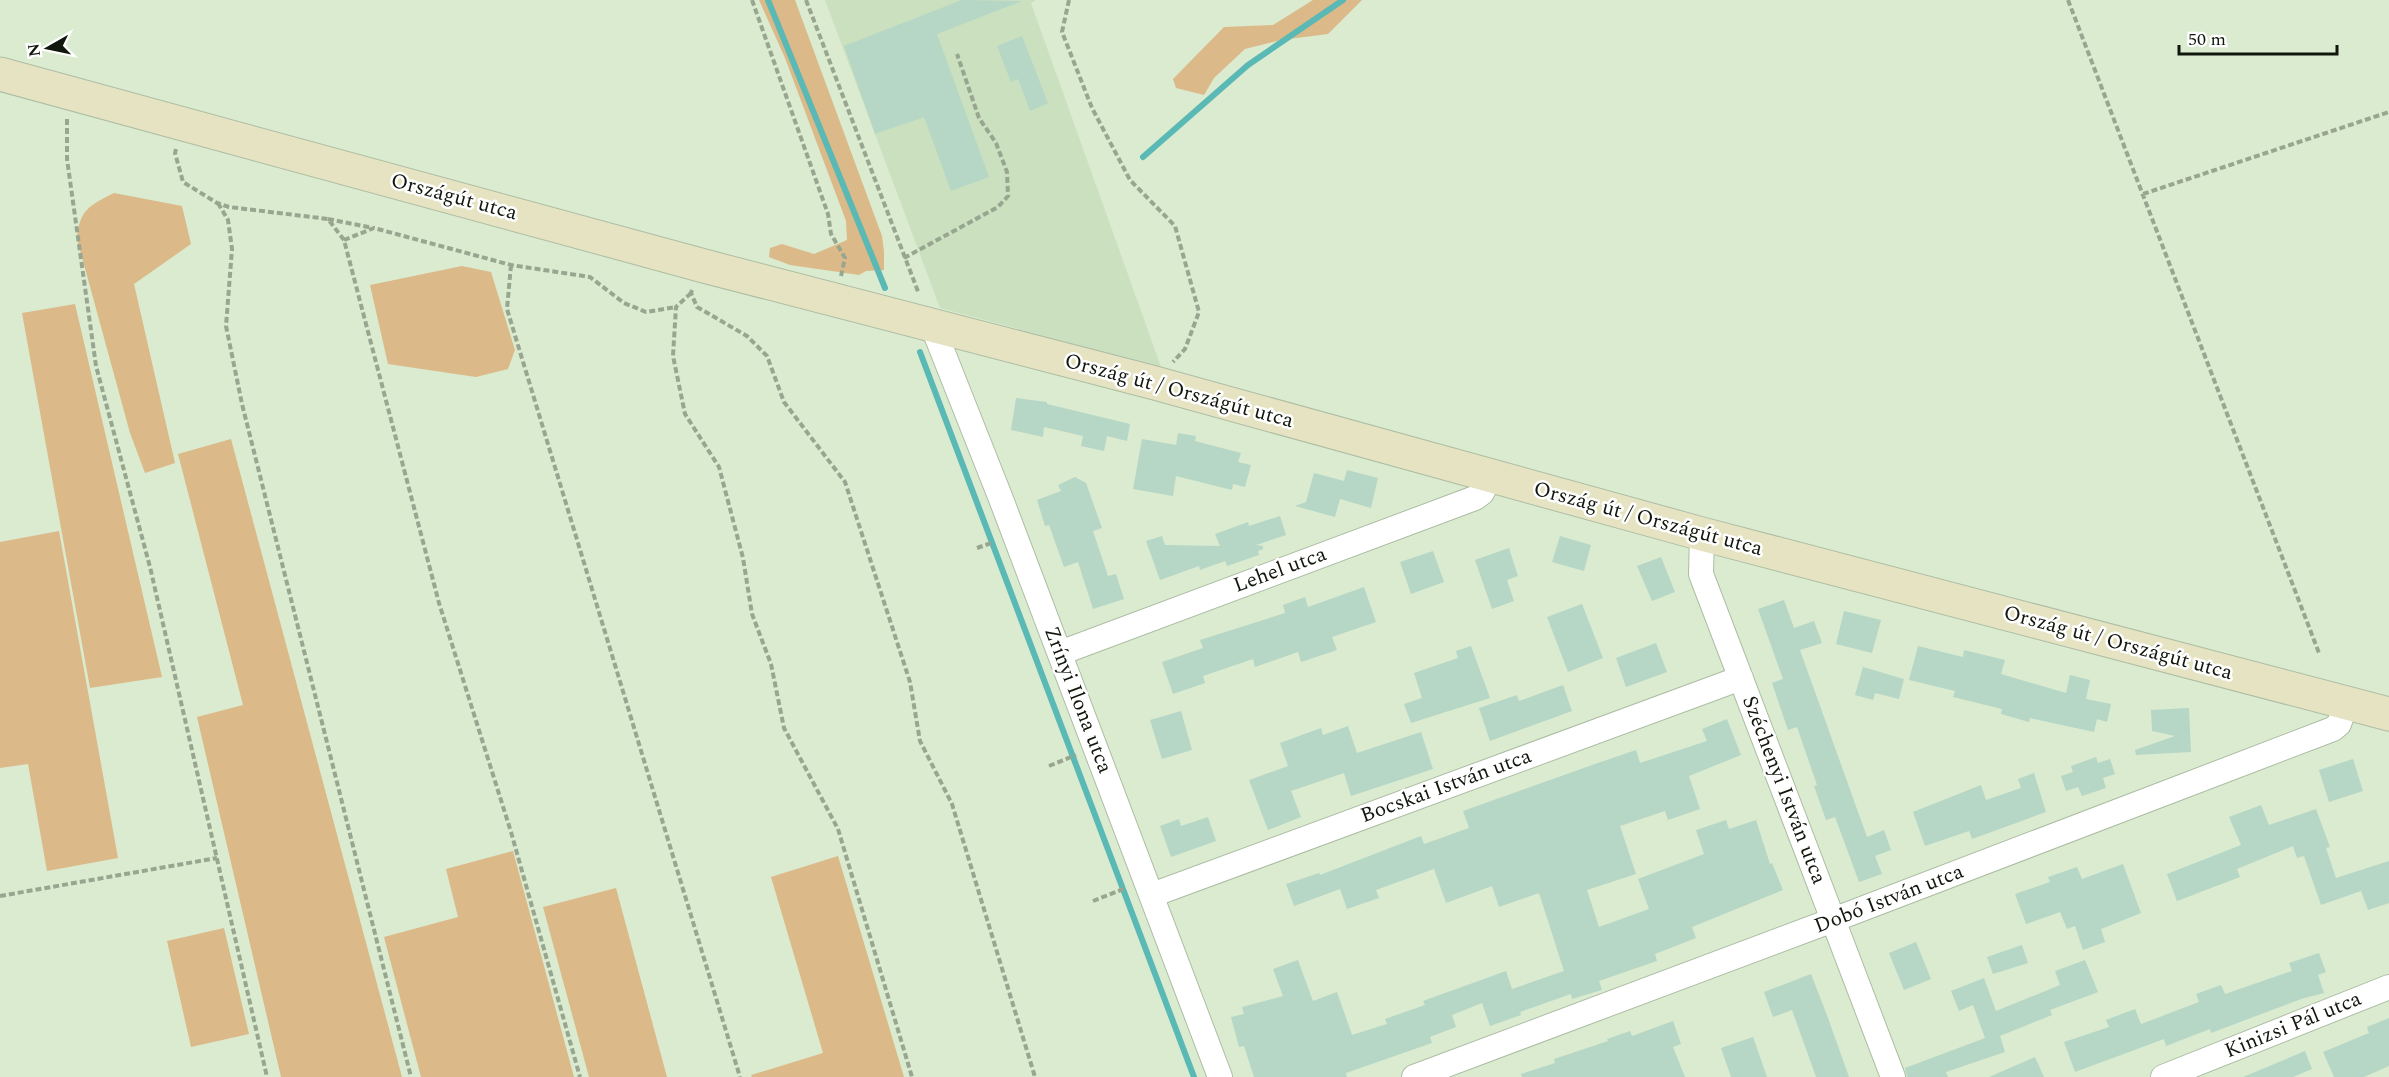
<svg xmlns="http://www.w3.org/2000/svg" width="2389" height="1077" viewBox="0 0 2389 1077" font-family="Spectral,serif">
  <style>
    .built { fill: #cae0be }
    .green { fill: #dcb989 }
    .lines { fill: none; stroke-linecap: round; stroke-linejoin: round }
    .stream { stroke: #5ab9b5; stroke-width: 6 }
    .building { fill: #b6d6c6 }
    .minor-casing { stroke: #acbda3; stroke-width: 26 }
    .secondary-casing { stroke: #acbda3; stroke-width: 35 }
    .path { stroke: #98a690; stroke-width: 4; stroke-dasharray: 6 3; stroke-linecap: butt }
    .minor { stroke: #fff; stroke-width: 24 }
    .secondary { stroke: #e6e3c2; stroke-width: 33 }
    .labels { text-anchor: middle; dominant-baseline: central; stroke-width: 5; stroke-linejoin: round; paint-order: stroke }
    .street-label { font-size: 21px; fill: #11170d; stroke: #fff }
  </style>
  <rect width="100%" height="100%" fill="#daebd0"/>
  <!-- built -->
  <path class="built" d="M 825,0 L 1036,0 L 1031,3 L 1161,367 L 940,308 Z"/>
  <!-- green -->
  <path class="green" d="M 759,0 L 795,0 L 882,236 L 884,252 L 884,270 L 866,271 L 859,275 L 790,265 L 769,257 L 770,248 L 782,244 L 814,254 L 847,240 L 846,221 L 785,58 Z
    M 1313,0 L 1362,0 L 1328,34 L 1281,40 L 1245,49 L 1214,78 L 1204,95 L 1176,88 L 1173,79 L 1224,27 L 1273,25 Z
    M 114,193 L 182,206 L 191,244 L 134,284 L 175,463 L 145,473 L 130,433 L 77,239 C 79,210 90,205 114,193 Z
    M 462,266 L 491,272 L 515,350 L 508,369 L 476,377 L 388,364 L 370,285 Z
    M 75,304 L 162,677 L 90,688 L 22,313 Z
    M 231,439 L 402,1077 L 281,1077 L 197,717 L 243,705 L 178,454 Z
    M 59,531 L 118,858 L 47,871 L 28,764 L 0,768 L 0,542 Z
    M 513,851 L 574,1077 L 421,1077 L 384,937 L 458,917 L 446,869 Z
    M 838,856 L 904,1077 L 752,1077 L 751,1075 L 823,1053 L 771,877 Z
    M 616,888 L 667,1077 L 589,1077 L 543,907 Z
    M 224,928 L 249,1034 L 191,1047 L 167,941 Z"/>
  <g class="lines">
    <!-- stream -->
    <path class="stream" d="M 768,0 L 885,288
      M 1143,157 L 1248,65 L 1343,0
      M 920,352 L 1194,1077"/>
  </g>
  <!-- building -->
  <path class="building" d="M 962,0 L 1022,1 L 937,34 L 989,177 L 951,191 L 924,117 L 875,134 L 844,46 Z
    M 1022,36 L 1048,103 L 1030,111 L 1018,79 L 1011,82 L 997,46 Z
    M 1016,398 L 1047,402 L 1047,404 L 1130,424 L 1127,441 L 1107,436 L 1104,451 L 1081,446 L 1083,436 L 1044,427 L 1043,437 L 1011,430 Z
    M 1178,433 L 1196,436 L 1195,441 L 1241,453 L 1238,462 L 1251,465 L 1245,487 L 1233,484 L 1232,490 L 1176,476 L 1173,496 L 1133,489 L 1142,439 L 1176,445 Z
    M 1347,470 L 1378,478 L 1371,508 L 1340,499 L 1335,517 L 1295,506 L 1306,502 L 1314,473 L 1344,481 Z
    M 1075,477 L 1086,483 L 1102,528 L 1093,531 L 1108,576 L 1116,574 L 1124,599 L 1093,609 L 1078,562 L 1064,567 L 1049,525 L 1045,526 L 1037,500 L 1061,491 L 1058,485 Z
    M 1280,516 L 1286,535 L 1256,545 L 1263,546 L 1263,549 L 1258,551 L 1259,555 L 1227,566 L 1225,561 L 1200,570 L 1199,566 L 1160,580 L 1146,541 L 1162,536 L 1165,545 L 1220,546 L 1215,534 L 1248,522 L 1249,526 Z
    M 1560,536 L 1591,545 L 1584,571 L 1552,562 Z
    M 1509,548 L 1518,576 L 1507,580 L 1514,601 L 1492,609 L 1475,560 Z
    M 1433,551 L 1444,582 L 1411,594 L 1400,562 Z
    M 1661,557 L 1675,592 L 1652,601 L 1637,566 Z
    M 1364,587 L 1376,622 L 1332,637 L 1337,650 L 1301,662 L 1298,652 L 1255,667 L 1253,659 L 1203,676 L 1205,683 L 1173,694 L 1162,662 L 1203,648 L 1200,640 L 1285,613 L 1283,605 L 1305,597 L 1308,607 Z
    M 1784,600 L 1794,628 L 1814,621 L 1822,643 L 1800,650 L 1867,837 L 1884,830 L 1891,850 L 1875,856 L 1882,874 L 1859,882 L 1835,817 L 1826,820 L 1814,786 L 1817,785 L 1797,727 L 1788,730 L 1772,683 L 1783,679 L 1758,609 Z
    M 1582,604 L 1603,658 L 1568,672 L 1547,617 Z
    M 1844,611 L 1881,620 L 1872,653 L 1836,644 Z
    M 1656,643 L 1667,672 L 1626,687 L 1616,658 Z
    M 1471,646 L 1490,698 L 1411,723 L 1404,704 L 1422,698 L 1414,673 L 1458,658 L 1456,651 Z
    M 1918,646 L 1963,657 L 1964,650 L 2005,660 L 2001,674 L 2066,693 L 2070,675 L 2090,680 L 2086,699 L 2111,704 L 2107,722 L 2097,719 L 2094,732 L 2030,718 L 2029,722 L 2001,714 L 2002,709 L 1953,697 L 1955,691 L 1909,680 Z
    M 1863,667 L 1904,679 L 1899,699 L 1875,693 L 1873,700 L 1855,695 Z
    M 1563,685 L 1572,711 L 1490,741 L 1479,708 L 1517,695 L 1519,701 Z
    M 2189,708 L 2191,752 L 2136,755 L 2135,750 L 2175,736 L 2152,731 L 2151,710 Z
    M 1181,711 L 1192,750 L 1162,759 L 1150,720 Z
    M 1727,719 L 1741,755 L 1689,776 L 1700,809 L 1668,820 L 1665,811 L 1620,826 L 1636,874 L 1587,890 L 1599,927 L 1649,909 L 1638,879 L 1704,854 L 1696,830 L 1726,820 L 1729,829 L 1756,820 L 1770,864 L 1772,863 L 1783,890 L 1692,927 L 1696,938 L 1655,954 L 1657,961 L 1599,981 L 1602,990 L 1572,999 L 1571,994 L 1520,1012 L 1521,1015 L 1490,1026 L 1482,1003 L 1452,1015 L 1456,1027 L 1430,1037 L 1432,1043 L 1346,1073 L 1347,1077 L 1254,1077 L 1244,1046 L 1239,1047 L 1231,1017 L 1244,1014 L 1242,1007 L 1283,996 L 1273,969 L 1298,960 L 1313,1001 L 1337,992 L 1352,1035 L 1387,1024 L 1385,1019 L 1425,1005 L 1423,1001 L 1506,971 L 1512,989 L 1564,971 L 1539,893 L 1499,907 L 1492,886 L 1446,903 L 1434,869 L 1376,890 L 1379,898 L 1347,909 L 1340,889 L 1294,906 L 1286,884 L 1319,873 L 1320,875 L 1421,836 L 1424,844 L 1469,828 L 1463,811 L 1595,764 L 1636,750 L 1640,763 L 1707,741 L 1702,729 Z
    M 1348,726 L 1357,753 L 1421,732 L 1433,769 L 1351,796 L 1344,773 L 1291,791 L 1301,817 L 1268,830 L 1249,780 L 1288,766 L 1280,743 L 1321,728 L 1323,735 Z
    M 2096,757 L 2098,763 L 2110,759 L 2115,774 L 2103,778 L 2106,788 L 2082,796 L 2078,787 L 2066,791 L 2061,776 L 2073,772 L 2071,766 Z
    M 2353,759 L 2363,791 L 2329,802 L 2319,770 Z
    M 2034,773 L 2046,812 L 1972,839 L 1969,831 L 1925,846 L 1913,812 L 1981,785 L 1986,800 L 2021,788 L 2018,779 Z
    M 2261,805 L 2269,825 L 2316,809 L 2330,847 L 2326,848 L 2336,878 L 2389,861 L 2389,903 L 2368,910 L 2361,891 L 2321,905 L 2304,856 L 2297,858 L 2293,846 L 2237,869 L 2240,877 L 2177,901 L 2167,874 L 2241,845 L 2229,817 Z
    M 1208,817 L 1216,841 L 1171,857 L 1160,826 L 1179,819 L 1181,826 Z
    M 2123,864 L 2141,913 L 2101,929 L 2105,942 L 2083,950 L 2075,926 L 2067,929 L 2060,912 L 2026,924 L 2015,894 L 2050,882 L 2048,877 L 2077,867 L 2082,879 Z
    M 1916,942 L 1931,979 L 1904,990 L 1889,953 Z
    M 2022,945 L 2028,963 L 1993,974 L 1987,957 Z
    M 2319,953 L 2326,972 L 2318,975 L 2324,993 L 2301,999 L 2211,1033 L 2210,1029 L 2166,1046 L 2164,1039 L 2075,1072 L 2064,1042 L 2109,1027 L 2106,1020 L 2135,1009 L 2141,1024 L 2199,1002 L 2196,994 L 2221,985 L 2225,994 L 2292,971 L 2289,963 Z
    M 2085,960 L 2098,992 L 2050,1010 L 2052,1015 L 2000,1036 L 2005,1052 L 1946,1072 L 1948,1077 L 1907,1077 L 1905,1068 L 1985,1038 L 1973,1005 L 1959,1011 L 1951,991 L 1984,978 L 1996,1011 L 2060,985 L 2055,971 Z
    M 1811,974 L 1828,1018 L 1849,1077 L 1816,1077 L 1792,1010 L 1773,1017 L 1764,992 Z
    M 2389,1018 L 2389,1066 L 2364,1077 L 2334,1077 L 2323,1052 L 2369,1033 L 2367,1027 Z
    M 1673,1021 L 1681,1044 L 1673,1047 L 1685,1077 L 1522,1077 L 1521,1074 L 1555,1063 L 1554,1059 L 1608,1041 L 1607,1039 L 1630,1031 L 1632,1036 Z
    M 1753,1037 L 1767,1077 L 1731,1077 L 1721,1048 Z
    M 2305,1051 L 2312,1069 L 2293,1077 L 2243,1077 Z
    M 2035,1057 L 2044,1077 L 1989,1077 Z"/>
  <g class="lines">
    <defs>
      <path id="minor" d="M 932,325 L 1001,499 L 1220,1077
        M 1702,534 L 1701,574 L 1893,1077
        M 1060,653 L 1475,498 L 1482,493 L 1490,476
        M 1152,895 L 1741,678
        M 1414,1077 L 1833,920 L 2333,729 L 2339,724 L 2347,702
        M 2163,1077 L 2389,987"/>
      <path id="secondary" d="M 0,74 L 704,266 L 1155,383 L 1702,534 L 2389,714"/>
    </defs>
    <!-- minor casing -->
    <use href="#minor" class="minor-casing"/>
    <!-- secondary casing -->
    <use href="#secondary" class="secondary-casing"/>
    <!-- path -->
    <path class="path" d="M 752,0 L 828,214 L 831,234 L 845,258 L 841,276
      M 806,0 L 919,294
      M 1069,0 L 1062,32 L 1092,108 L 1130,180 L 1175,226 L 1199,312 L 1185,349 L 1173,362
      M 2068,0 L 2319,653
      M 67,119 L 67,159 L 96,366 L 150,567 L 267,1077
      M 176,149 L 175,153 L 183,182 L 217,203 L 229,207 L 328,219 L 344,240 L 439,603 L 511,832 L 580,1077
      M 2143,194 L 2389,112
      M 218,203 L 228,220 L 232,249 L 226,326 L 242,404 L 411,1077
      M 328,219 L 373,228
      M 344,240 L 374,228 L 511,265 L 590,277 L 624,303 L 646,312 L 676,307
      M 904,258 L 998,207 L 1008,196 L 1007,172 L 996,143 L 979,118 L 957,54
      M 511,265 L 507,309 L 740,1077
      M 692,290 L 691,293 L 697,307 L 747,336 L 767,356 L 784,402 L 845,482 L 910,682 L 920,741 L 952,804 L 1035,1077
      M 691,293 L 676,307 L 673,356 L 685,414 L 719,467 L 743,558 L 752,614 L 771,664 L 784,728 L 838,829 L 912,1077
      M 977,548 L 994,542
      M 1049,766 L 1076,755
      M 0,896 L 217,858
      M 1093,901 L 1126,888"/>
    <!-- minor -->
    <use href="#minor" class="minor"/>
    <!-- secondary -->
    <use href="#secondary" class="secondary"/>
  </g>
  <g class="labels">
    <!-- street labels -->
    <g class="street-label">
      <text transform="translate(454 197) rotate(15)">Országút utca</text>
      <text transform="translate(1179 391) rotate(15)">Ország út / Országút utca</text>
      <text transform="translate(1648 519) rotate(15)">Ország út / Országút utca</text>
      <text transform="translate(1280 570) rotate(-20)">Lehel utca</text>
      <text transform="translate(2118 643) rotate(15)">Ország út / Országút utca</text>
      <text transform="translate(1078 700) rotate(69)">Zrínyi Ilona utca</text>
      <text transform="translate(1446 786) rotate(-20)">Bocskai István utca</text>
      <text transform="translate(1784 790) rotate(69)">Széchenyi István utca</text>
      <text transform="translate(1889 899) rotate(-21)">Dobó István utca</text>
      <text transform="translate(2293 1025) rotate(-22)">Kinizsi Pál utca</text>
    </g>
  </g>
  <!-- north arrow -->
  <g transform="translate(48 48) rotate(261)" stroke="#ffffff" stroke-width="4.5" paint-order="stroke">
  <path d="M0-4.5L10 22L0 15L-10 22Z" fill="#11170d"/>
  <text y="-9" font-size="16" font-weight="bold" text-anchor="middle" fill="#11170d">N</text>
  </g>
  <!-- scale -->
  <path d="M2179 45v9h158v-9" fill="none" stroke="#11170d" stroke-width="3"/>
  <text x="2188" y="45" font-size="18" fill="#11170d" stroke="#ffffff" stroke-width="4.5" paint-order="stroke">50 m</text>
</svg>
